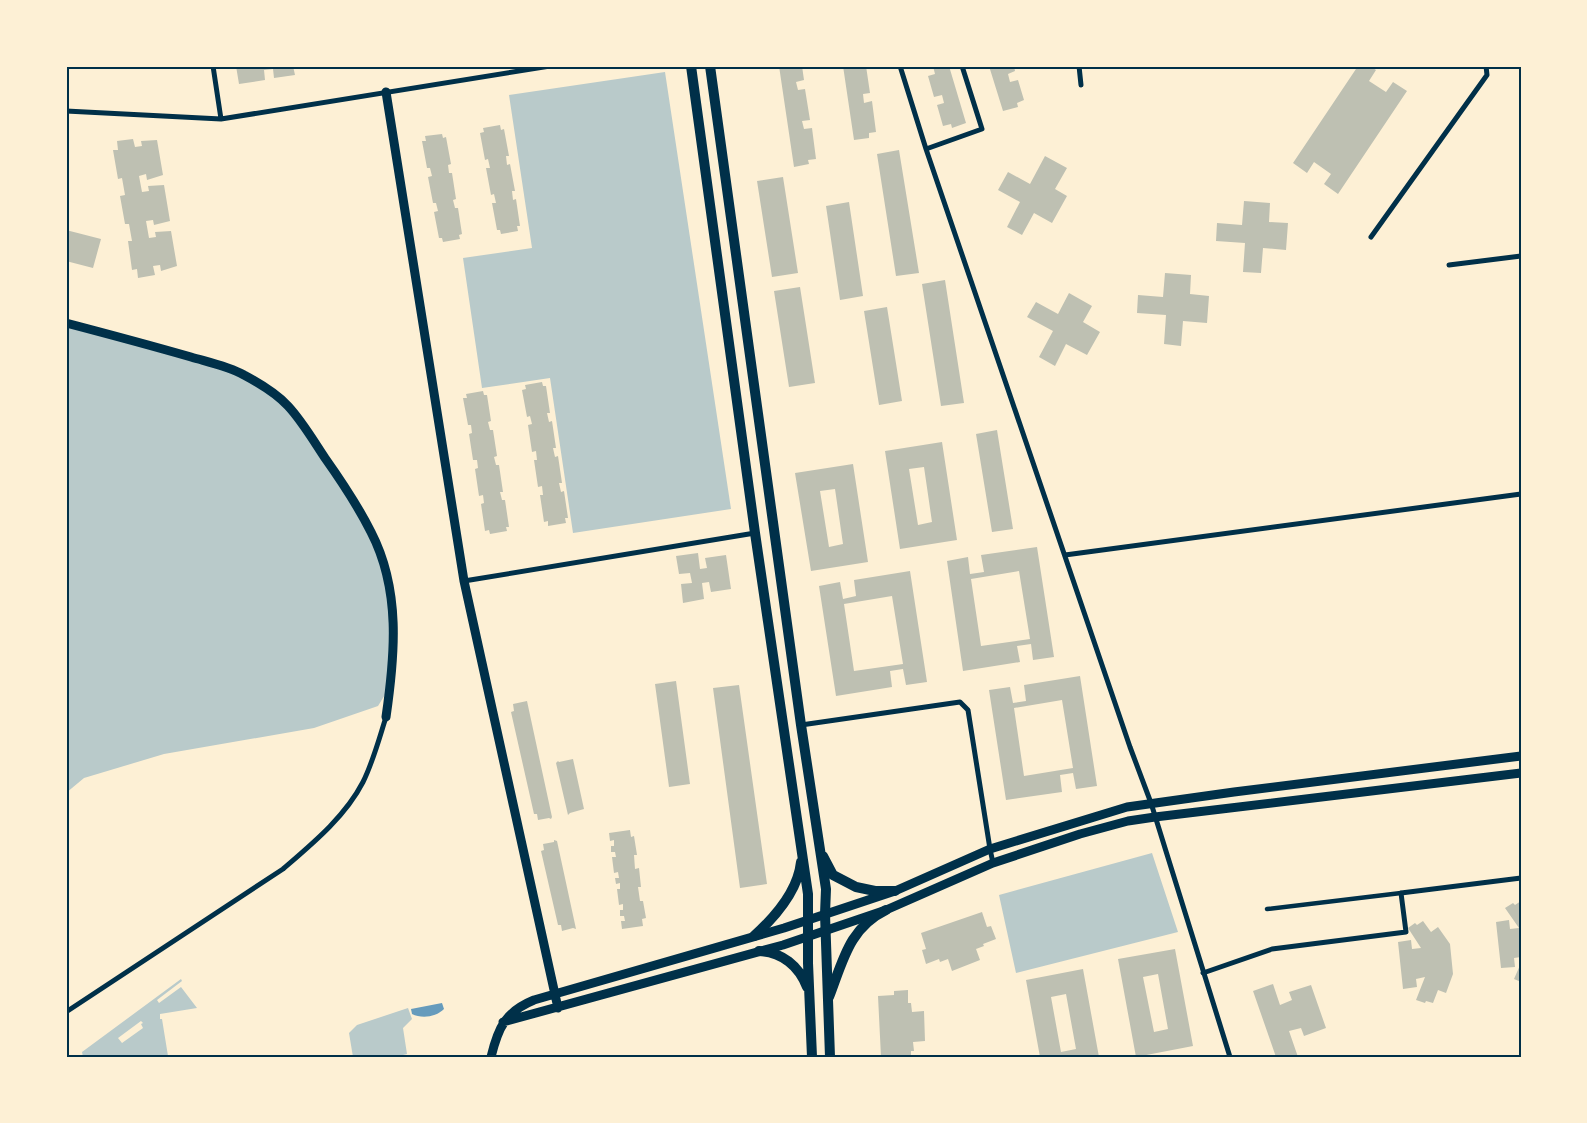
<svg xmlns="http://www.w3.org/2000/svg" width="1587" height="1123" viewBox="0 0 1587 1123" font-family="Poppins,sans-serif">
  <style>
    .green { fill: #b9caca; fill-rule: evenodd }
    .water { fill: #669bbc }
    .building { fill: #bec0b2; fill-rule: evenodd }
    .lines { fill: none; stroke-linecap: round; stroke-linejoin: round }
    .pedestrian { stroke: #003049; stroke-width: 4.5 }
    .minor { stroke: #003049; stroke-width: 5 }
    .tertiary { stroke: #003049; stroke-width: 9 }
    .secondary { stroke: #003049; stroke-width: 10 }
    .neatline { fill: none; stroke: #003049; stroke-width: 2 }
  </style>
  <rect width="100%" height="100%" fill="#fdf0d5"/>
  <!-- green -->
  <path class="green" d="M 665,72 L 731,509 L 573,533 L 550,378 L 482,388 L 463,258 L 532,248 L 509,95 Z
    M 66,323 L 243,374 L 287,405 L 371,532 L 390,590 L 391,685 L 378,706 L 314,728 L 164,754 L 84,778 L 66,793 Z
    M 1152,853 L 1178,932 L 1016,973 L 999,895 Z
    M 181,979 L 182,981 L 157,1000 L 159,1003 L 181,987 L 197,1008 L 160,1014 L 160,1019 L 162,1019 L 168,1056 L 83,1057 L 82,1052 ZM 141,1021 L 143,1023 L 141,1024 L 143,1028 L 122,1043 L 118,1038 Z
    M 408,1008 L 412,1019 L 403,1028 L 407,1054 L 403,1055 L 403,1057 L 353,1057 L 349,1033 L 357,1025 Z"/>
  <!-- water -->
  <path class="water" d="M 442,1003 L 444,1009 C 436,1017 422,1019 412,1014 L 411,1009 Z"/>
  <!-- building -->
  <path class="building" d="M 236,66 L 293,66 L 295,75 L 274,78 L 273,69 L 264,70 L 265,80 L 239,84 Z
    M 779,66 L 802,66 L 804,80 L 796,82 L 798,90 L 805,89 L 810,120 L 802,121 L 804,129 L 812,128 L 816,159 L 808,160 L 809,164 L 794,167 Z
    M 843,66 L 866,66 L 870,93 L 863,94 L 864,103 L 872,101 L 876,132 L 869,133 L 869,138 L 854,140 Z
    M 933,66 L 949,66 L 966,123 L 952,128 L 951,124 L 943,126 L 937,105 L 944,103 L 942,95 L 934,97 L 928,76 L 935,74 Z
    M 989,66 L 1014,66 L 1015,71 L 1008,74 L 1010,82 L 1018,80 L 1024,100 L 1017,103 L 1018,107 L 1003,111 Z
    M 1358,66 L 1370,66 L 1376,70 L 1369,81 L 1386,92 L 1393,82 L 1407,91 L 1338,194 L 1324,184 L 1331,174 L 1314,162 L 1307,173 L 1293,163 Z
    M 500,125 L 501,130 L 504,129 L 509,156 L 506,156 L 507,165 L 510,164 L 515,191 L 512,191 L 513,200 L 516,199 L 520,226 L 517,226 L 518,231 L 501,234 L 500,230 L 497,230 L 492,203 L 496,203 L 494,194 L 491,195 L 486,168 L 490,168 L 488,159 L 485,160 L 480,133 L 484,132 L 483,128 Z
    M 442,134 L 443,138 L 446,137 L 451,164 L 448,165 L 449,173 L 452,173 L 456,199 L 453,200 L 455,208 L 458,208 L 462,234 L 459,235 L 460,239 L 443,242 L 442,238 L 439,238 L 434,212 L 438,211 L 436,203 L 433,203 L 428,177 L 432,176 L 430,168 L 427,168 L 422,141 L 426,141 L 425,136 Z
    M 133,139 L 135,147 L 142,146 L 141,141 L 157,140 L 163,175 L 147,180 L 146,174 L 139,176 L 142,192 L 149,191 L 148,186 L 164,185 L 170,221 L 154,225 L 153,220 L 146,221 L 149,238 L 156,237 L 155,232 L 171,231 L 177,266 L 161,271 L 160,265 L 153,266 L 155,275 L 138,278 L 137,269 L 132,270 L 128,241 L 132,241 L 129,224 L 125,224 L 120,196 L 125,195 L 122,178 L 118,179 L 113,150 L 118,150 L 117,141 Z
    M 899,150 L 919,273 L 896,276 L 877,154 Z
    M 1045,156 L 1067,168 L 1055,189 L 1067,196 L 1052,223 L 1034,213 L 1022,235 L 1007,227 L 1020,202 L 998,190 L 1008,172 L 1030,184 Z
    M 783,177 L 798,273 L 772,277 L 757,181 Z
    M 1244,201 L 1270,203 L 1269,222 L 1288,223 L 1286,250 L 1263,248 L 1261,273 L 1243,272 L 1245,243 L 1216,241 L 1217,223 L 1242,225 Z
    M 849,202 L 863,296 L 840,300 L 826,206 Z
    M 66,230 L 101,239 L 93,268 L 66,261 Z
    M 1165,273 L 1191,275 L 1190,294 L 1209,296 L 1207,323 L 1183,321 L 1181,346 L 1164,344 L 1166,315 L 1137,313 L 1138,295 L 1163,297 Z
    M 945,280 L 964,403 L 941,406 L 922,284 Z
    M 800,287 L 815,383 L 789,387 L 774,291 Z
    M 1069,293 L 1092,306 L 1083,322 L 1100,332 L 1087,355 L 1066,344 L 1055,366 L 1039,357 L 1053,331 L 1027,317 L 1036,302 L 1058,314 Z
    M 887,307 L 902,401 L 879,405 L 864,311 Z
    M 542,382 L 543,386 L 546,386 L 550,413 L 547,413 L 549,422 L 552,421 L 556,448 L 553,448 L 555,457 L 558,456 L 562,483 L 559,483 L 561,492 L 564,491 L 568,518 L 565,518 L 566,523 L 548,526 L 548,521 L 544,522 L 540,495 L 543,495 L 542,486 L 538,487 L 534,460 L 537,460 L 536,451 L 532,452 L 528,425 L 532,424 L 530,416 L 527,417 L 522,390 L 526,389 L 525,385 Z
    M 483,391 L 484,395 L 487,395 L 491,421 L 488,422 L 490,430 L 493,430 L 497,456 L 494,457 L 496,465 L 499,465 L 503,492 L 500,492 L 502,500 L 505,500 L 509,527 L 506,527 L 507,531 L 490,534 L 489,530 L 485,531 L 481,504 L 484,503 L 483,495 L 479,496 L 475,469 L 478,468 L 477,460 L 473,460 L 469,434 L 472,433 L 471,425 L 468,425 L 463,398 L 467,398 L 466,394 Z
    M 997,430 L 1013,529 L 992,532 L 976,434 Z
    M 942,442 L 957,540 L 900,549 L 885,451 ZM 924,467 L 932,522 L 918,525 L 909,469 Z
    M 853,464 L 868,562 L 811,571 L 795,473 ZM 835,489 L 843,544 L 829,547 L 820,491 Z
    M 1037,547 L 1054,657 L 1033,660 L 1031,644 L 1017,646 L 1020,662 L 963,671 L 947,561 L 968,557 L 970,574 L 984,572 L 981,555 ZM 1019,571 L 1030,639 L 981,646 L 971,579 Z
    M 698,553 L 700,569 L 707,568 L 705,558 L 726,555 L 731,589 L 711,592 L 709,582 L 702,583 L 704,599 L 683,603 L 681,584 L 692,583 L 690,573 L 679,574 L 676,556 Z
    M 910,571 L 927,682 L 906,685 L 903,669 L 890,671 L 892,687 L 836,696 L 819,586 L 840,582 L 843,599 L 856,596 L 854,580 ZM 892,596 L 903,664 L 854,671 L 844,604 Z
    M 1080,676 L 1097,786 L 1076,789 L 1073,773 L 1060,775 L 1062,792 L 1006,800 L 989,690 L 1010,687 L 1013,703 L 1026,701 L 1024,685 ZM 1062,700 L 1073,768 L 1024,776 L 1014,708 Z
    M 676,681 L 690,784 L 669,787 L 655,684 Z
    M 739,685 L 767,884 L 740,888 L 713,688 Z
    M 527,701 L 552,817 L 551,819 L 549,818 L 538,820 L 537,814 L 534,814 L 511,712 L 514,711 L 513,704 Z
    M 573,759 L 584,809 L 570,813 L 568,815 L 556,763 L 558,761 L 559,762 Z
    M 630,830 L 631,837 L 634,836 L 637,855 L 634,855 L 635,869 L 639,868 L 641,887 L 638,887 L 640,901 L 643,901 L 646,918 L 642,919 L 643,926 L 622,929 L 621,921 L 625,921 L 624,916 L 620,916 L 620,910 L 623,910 L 623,904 L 619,905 L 617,889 L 620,889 L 620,883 L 616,884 L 615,878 L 619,878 L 618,872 L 614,873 L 612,857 L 616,857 L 615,852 L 611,852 L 611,846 L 614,846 L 614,840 L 610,841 L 609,833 Z
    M 554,840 L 557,841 L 576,929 L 573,928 L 562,931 L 561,925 L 558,925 L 541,851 L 544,850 L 543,844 L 554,842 Z
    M 1521,901 L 1521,957 L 1514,958 L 1515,967 L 1501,968 L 1496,922 L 1509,920 L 1510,929 L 1519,928 L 1505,908 L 1513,903 L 1515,905 Z
    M 982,912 L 987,927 L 991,926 L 996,939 L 983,944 L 984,946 L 976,949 L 980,960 L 952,971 L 948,959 L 940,962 L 939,959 L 926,964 L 922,950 L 926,949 L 921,933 Z
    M 1423,921 L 1431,932 L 1438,927 L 1450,944 L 1453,974 L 1446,993 L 1438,990 L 1433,1003 L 1426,1001 L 1425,1003 L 1416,1000 L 1425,977 L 1416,979 L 1417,987 L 1403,989 L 1398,942 L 1411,940 L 1412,949 L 1421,948 L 1408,928 L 1415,923 L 1417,925 Z
    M 1175,949 L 1193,1046 L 1136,1057 L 1118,959 ZM 1158,974 L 1168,1029 L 1154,1032 L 1143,977 Z
    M 1521,963 L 1521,982 L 1514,979 Z
    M 1083,969 L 1099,1057 L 1040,1057 L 1026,980 ZM 1066,994 L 1076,1049 L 1061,1052 L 1051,997 Z
    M 1273,984 L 1280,1005 L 1292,1000 L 1289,992 L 1311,985 L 1326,1028 L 1304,1036 L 1301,1028 L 1289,1031 L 1298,1057 L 1276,1057 L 1253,991 Z
    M 908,990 L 908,1003 L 911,1003 L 912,1012 L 924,1011 L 925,1041 L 913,1042 L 914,1051 L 911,1051 L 911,1057 L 881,1057 L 878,996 L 894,995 L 894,991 Z"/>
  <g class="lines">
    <!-- pedestrian -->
    <path class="pedestrian" d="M 1267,909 L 1401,893"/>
    <!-- minor -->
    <path class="minor" d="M 213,66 L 221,119
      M 900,66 L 926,149 L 1130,747 L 1151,803 L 1230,1057
      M 1079,66 L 1081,85
      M 66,111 L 221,119 L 550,66
      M 926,149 L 982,129 L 962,66
      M 1371,237 L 1487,75 L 1486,66
      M 1449,265 L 1521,256
      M 1065,555 L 1521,494
      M 464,581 L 755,533
      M 801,725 L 960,702 L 968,710 L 990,849 L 993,863
      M 1203,973 L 1272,949 L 1406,932 L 1401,893 L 1521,878
      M 66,1012 L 283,869 C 312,844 345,817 363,782 C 373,762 379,739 386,717"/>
    <!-- tertiary -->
    <path class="tertiary" d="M 386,92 L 464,581 L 558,1008
      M 66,323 C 108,334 149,345 191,357 C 208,362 228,366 244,375 C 259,383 276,393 288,406 C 302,421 313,440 325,458 C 342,482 358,506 371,532 C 401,590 395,655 386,717
      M 503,1022 L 783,945 L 886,910 L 993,863 L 1080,834 L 1128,821 L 1155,817 L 1521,773
      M 491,1057 C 498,1028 505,1012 534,1000 L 784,928 L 895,891 L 990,849 L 1127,807 L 1234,792 L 1521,756"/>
    <!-- secondary -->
    <path class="secondary" d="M 691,66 L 755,533 L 808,894 L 808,963 L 812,1057
      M 710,66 L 801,725 L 826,889 L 825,914 L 830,1057
      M 823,856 L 833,875 L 856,887 L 875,891 L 895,891
      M 754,936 C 775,917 798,890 801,862
      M 759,951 C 782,952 799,966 807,987
      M 829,997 C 843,961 849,928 886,910"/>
  </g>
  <!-- border -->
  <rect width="1587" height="1123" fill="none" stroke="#fdf0d5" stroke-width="135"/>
  <rect x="68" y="68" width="1452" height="988" class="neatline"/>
</svg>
